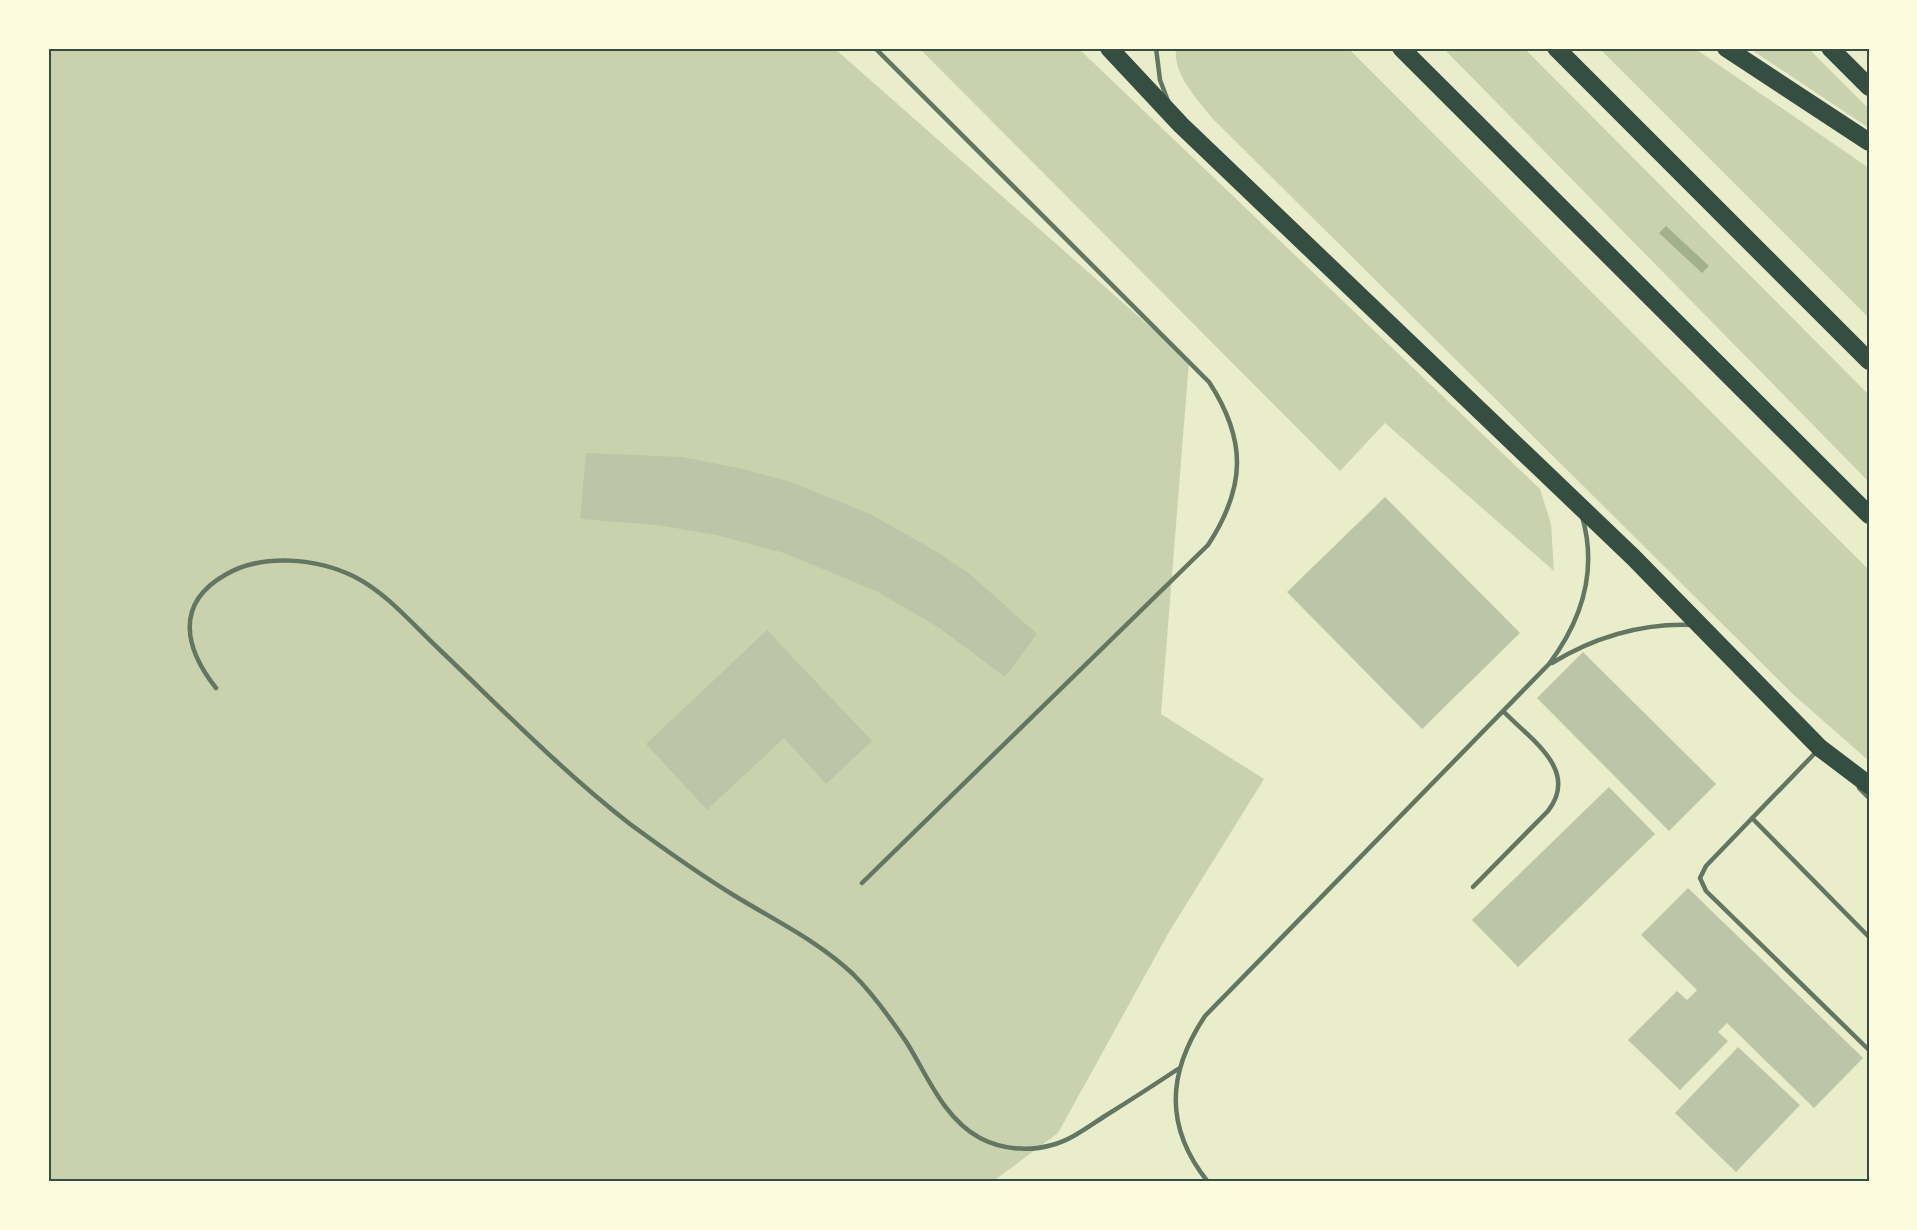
<svg xmlns="http://www.w3.org/2000/svg" width="1917" height="1230" viewBox="0 0 1917 1230" font-family="Manrope,sans-serif">
  <style>
    .green { fill: #cad2ad }
    .water { fill: #a3b18a }
    .building { fill: #bcc5a7 }
    .lines { fill: none; stroke-linecap: round; stroke-linejoin: round }
    .service { stroke: #617663; stroke-width: 4.5 }
    .motorway { stroke: #344e41; stroke-width: 18 }
    .neatline { fill: none; stroke: #344e41; stroke-width: 2 }
  </style>
  <rect width="100%" height="100%" fill="#e9edc9"/>
  <!-- green -->
  <path class="green" d="M 48,48 L 834,48 L 1189,361 L 1161,714 L 1264,779 L 1169,932 L 1058,1133 L 992,1182 L 48,1182 Z
    M 919,48 L 1078,48 L 1540,489 L 1551,524 L 1554,571 L 1385,423 L 1340,471 Z
    M 1176,48 L 1348,48 L 1869,570 L 1869,761 L 1795,696 L 1212,118 C 1197,98 1173,75 1176,48 Z
    M 1443,48 L 1524,48 L 1869,395 L 1869,482 Z
    M 1599,48 L 1694,48 L 1869,168 L 1869,318 Z
    M 1749,48 L 1808,48 L 1869,109 L 1869,128 Z"/>
  <!-- water -->
  <path class="water" d="M 1666,226 L 1709,266 L 1702,273 L 1659,233 Z"/>
  <!-- building -->
  <path class="building" d="M 586,453 L 682,457 L 743,469 L 791,482 L 870,514 L 939,553 L 971,575 L 1037,634 L 1005,677 L 938,627 L 876,591 L 784,553 L 716,535 L 657,525 L 580,519 Z
    M 1385,497 L 1520,633 L 1422,729 L 1287,592 Z
    M 767,630 L 872,741 L 826,784 L 784,738 L 707,810 L 646,744 Z
    M 1583,652 L 1716,784 L 1669,831 L 1537,698 Z
    M 1609,787 L 1655,834 L 1518,967 L 1472,920 Z
    M 1688,888 L 1863,1058 L 1814,1108 L 1727,1023 L 1718,1032 L 1728,1041 L 1680,1090 L 1628,1040 L 1677,991 L 1687,1000 L 1697,990 L 1641,935 Z
    M 1738,1047 L 1800,1105 L 1736,1172 L 1675,1113 Z"/>
  <g class="lines">
    <!-- service -->
    <path class="service" d="M 1156,48 L 1160,80 L 1168,101
      M 1552,663 C 1595,637 1640,623 1692,625
      M 216,688 C 185,649 174,604 225,575 C 262,553 317,558 355,577 C 388,594 414,626 441,651 C 503,710 563,772 630,824 C 664,849 699,874 735,896 C 776,921 818,941 853,974 C 874,995 891,1019 907,1043 C 927,1075 944,1119 980,1138 C 1001,1149 1028,1152 1052,1145 C 1071,1140 1088,1127 1105,1116 C 1129,1101 1154,1085 1178,1069
      M 1818,750 L 1706,866 L 1700,878 L 1706,891 L 1869,1050
      M 1859,788 L 1869,798
      M 1752,818 L 1869,937
      M 862,883 L 1208,545 C 1246,487 1247,440 1209,382 L 875,48
      M 1473,887 L 1548,811 C 1580,770 1530,739 1503,711
      M 1208,1182 C 1164,1127 1167,1073 1205,1016 L 1549,664 C 1582,620 1598,571 1582,516"/>
    <!-- motorway -->
    <path class="motorway" d="M 1109,48 L 1181,125 L 1633,557 L 1820,748 L 1869,785
      M 1401,48 L 1869,515
      M 1556,48 L 1869,361
      M 1726,48 L 1869,142
      M 1830,48 L 1869,87"/>
  </g>
  <!-- border -->
  <rect width="1917" height="1230" fill="none" stroke="#fefae0" stroke-width="99"/>
  <rect x="50" y="50" width="1818" height="1130" class="neatline"/>
</svg>
